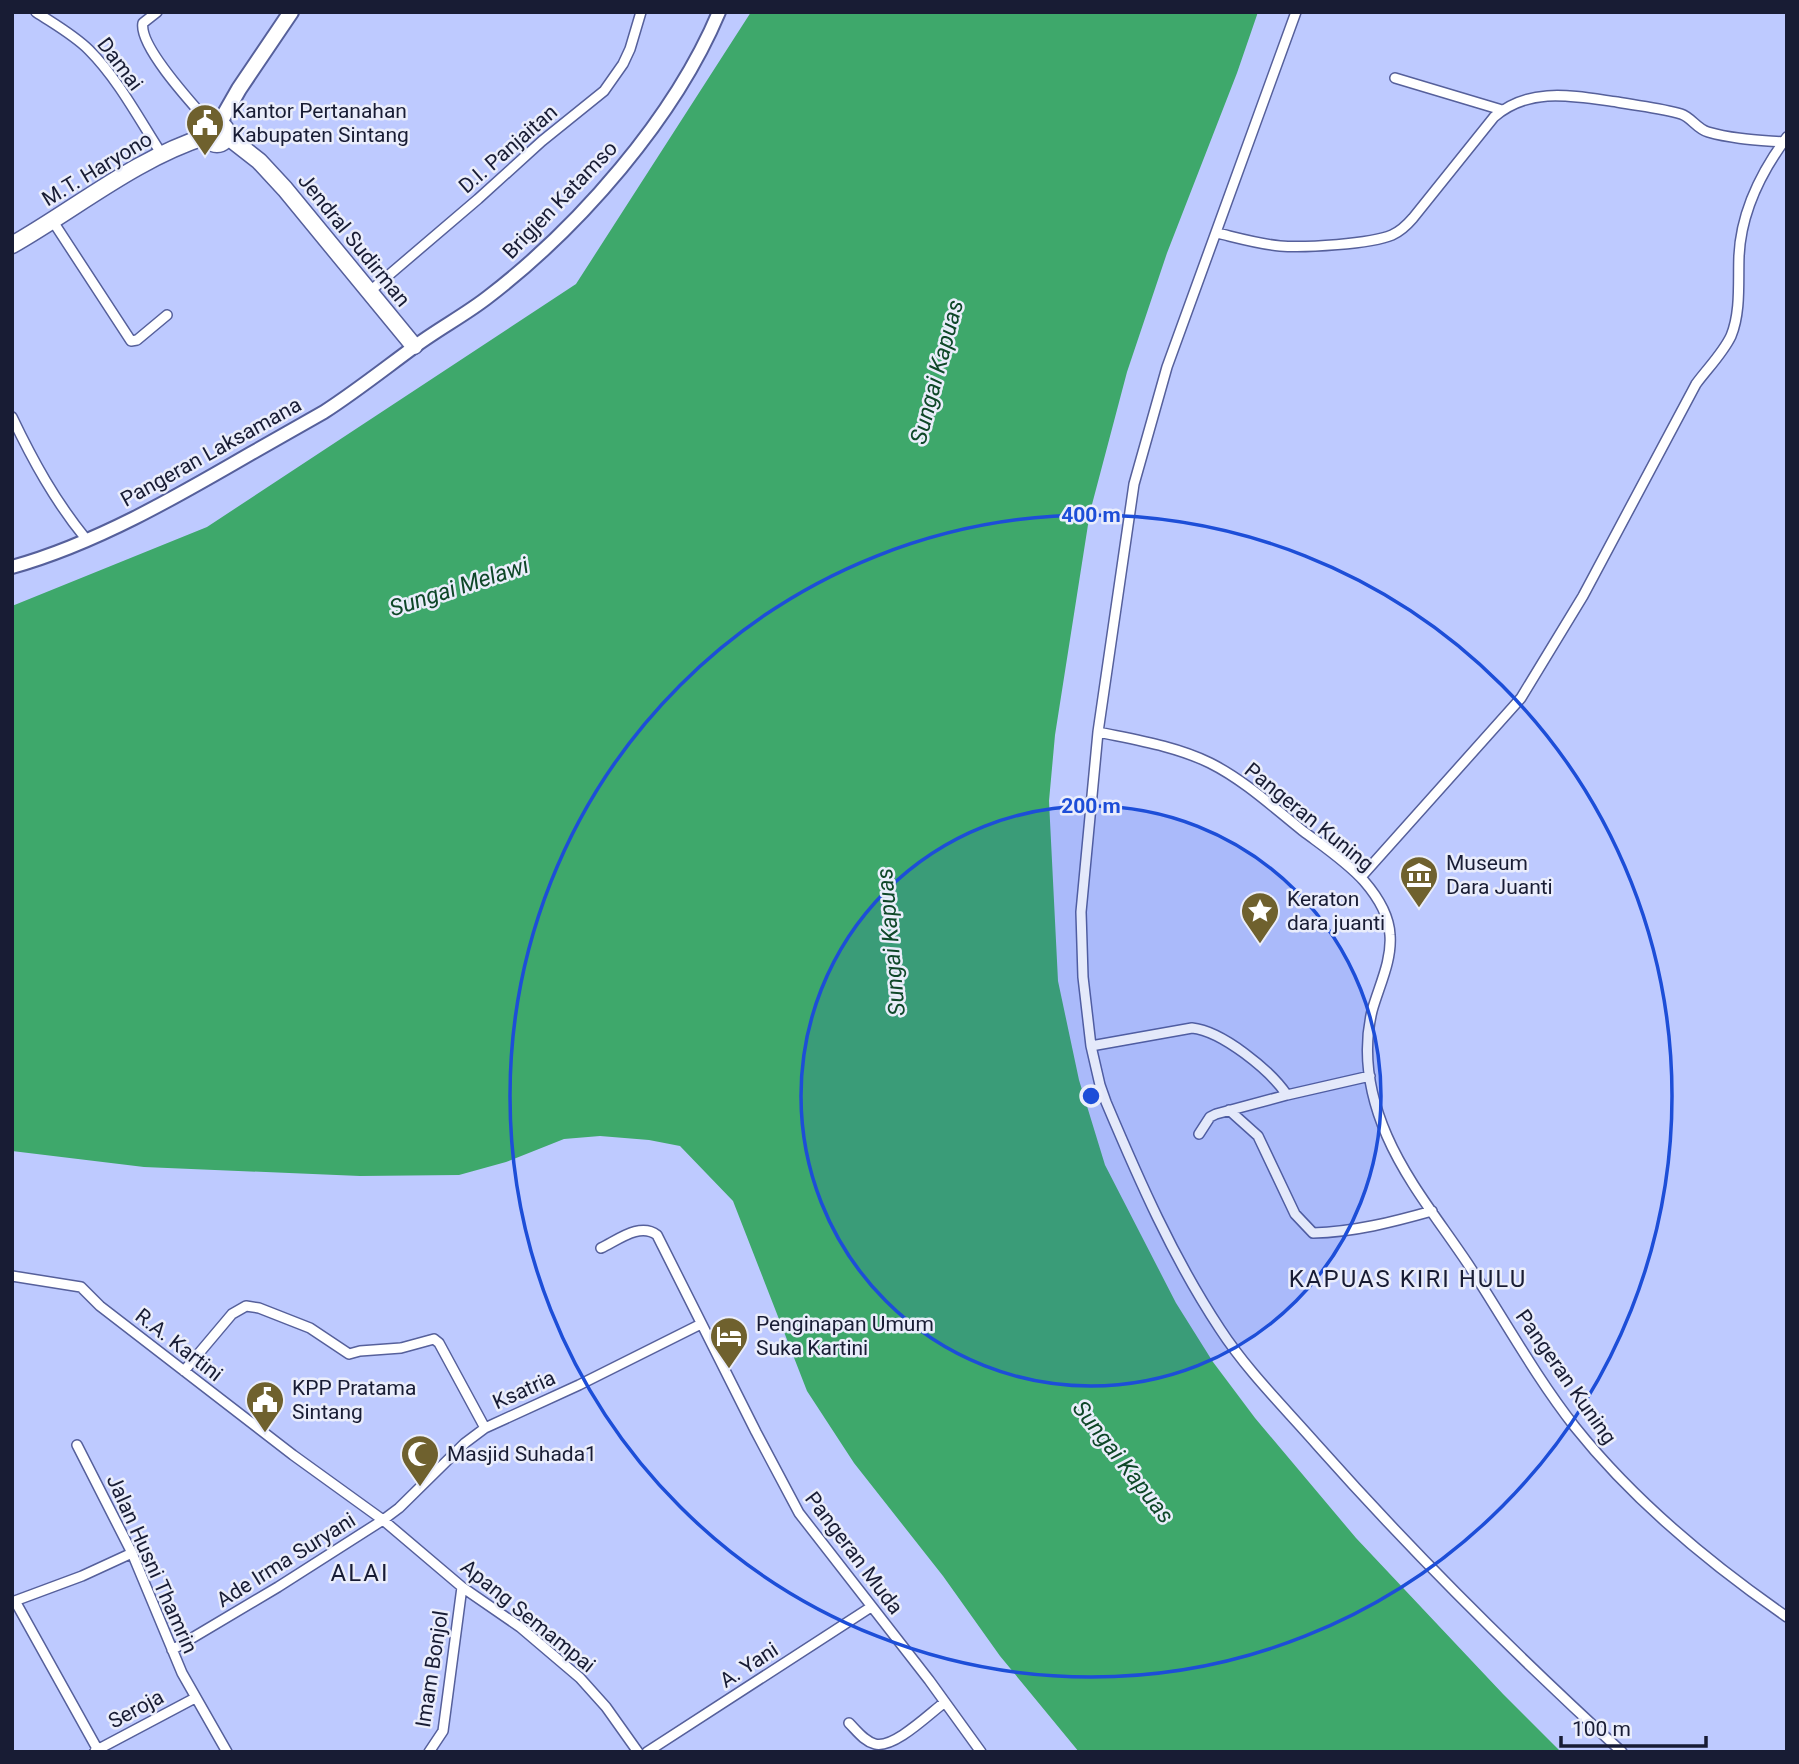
<svg xmlns="http://www.w3.org/2000/svg" width="1799" height="1764" viewBox="0 0 1799 1764" font-family="Roboto,sans-serif">
  <style>
    .water { fill: #3ea86b }
    .lines { fill: none; stroke-linecap: round; stroke-linejoin: round }
    .minor-casing { stroke: #56609b; stroke-width: 12 }
    .tertiary-casing { stroke: #56609b; stroke-width: 16 }
    .primary-casing { stroke: #56609b; stroke-width: 18 }
    .trunk-casing { stroke: #56609b; stroke-width: 19 }
    .minor { stroke: #fff; stroke-width: 9 }
    .tertiary { stroke: #fff; stroke-width: 12 }
    .primary { stroke: #fff; stroke-width: 14 }
    .trunk { stroke: #fff; stroke-width: 16 }
    .ring { fill: none; stroke: #1d4ed8; stroke-width: 3.5 }
    .labels { text-anchor: middle; dominant-baseline: central; stroke-width: 5; stroke-linejoin: round; paint-order: stroke }
    .street-label { font-size: 21px; fill: #181c34; stroke: #eaedfb }
    .poi-label { font-size: 21px; fill: #181c34; stroke: #eaedfb; text-anchor: start }
    .water-label { font-size: 23px; font-style: italic; fill: #0e4728; stroke: #eaedfb }
    .quarter-label { font-size: 24px; letter-spacing: 2px; fill: #181c34; stroke: #eaedfb }
    .centre { fill: #1d4ed8; stroke: #eaedfb; stroke-width: 3.5 }
    .ring-label { font-size: 21px; text-anchor: middle; font-weight: bold; fill: #1d4ed8; stroke: #eaedfb; stroke-width: 5; stroke-linejoin: round; paint-order: stroke }
  </style>
  <rect width="100%" height="100%" fill="#becaff"/>
  <!-- water -->
  <path class="water" d="M 751,12 L 1258,12 L 1237,73 L 1167,253 L 1127,372 L 1090,512 L 1055,735 L 1049,801 L 1058,981 L 1079,1080 L 1105,1165 L 1176,1303 L 1213,1362 L 1255,1418 L 1356,1538 L 1503,1694 L 1561,1752 L 1079,1752 L 1000,1656 L 943,1576 L 854,1463 L 807,1391 L 733,1201 L 680,1146 L 649,1140 L 600,1136 L 564,1139 L 506,1162 L 459,1175 L 360,1176 L 144,1167 L 12,1151 L 12,606 L 207,527 L 576,284 Z"/>
  <g class="lines">
    <defs>
      <path id="minor" d="M 36,12 C 54,24 74,35 89,50 C 118,79 139,119 161,153
        M 157,12 L 143,23 C 138,46 195,107 211,125
        M 1296,12 L 1167,367 L 1134,484 L 1098,732 L 1081,912 L 1083,977 L 1091,1046 L 1100,1085 L 1106,1102 C 1139,1180 1173,1258 1220,1329 C 1248,1372 1285,1408 1319,1447 C 1414,1554 1516,1655 1622,1752
        M 1395,78 L 1502,110
        M 52,220 L 131,341 L 137,340 L 167,315
        M 1217,233 C 1238,238 1259,244 1280,246 C 1304,248 1371,244 1392,235 C 1401,231 1407,225 1413,218 L 1494,117 C 1530,86 1574,96 1617,102 C 1638,106 1661,108 1681,114 C 1691,117 1697,129 1708,132 C 1732,139 1758,140 1783,142
        M 369,292 L 478,199 L 542,141 L 604,91 L 623,64 L 630,49 L 641,12
        M 12,417 C 33,461 55,501 86,539
        M 1098,732 C 1136,740 1175,746 1210,763 C 1244,780 1273,807 1303,831 C 1323,846 1347,862 1364,881 C 1377,896 1389,914 1390,935 C 1392,961 1379,986 1372,1011 C 1362,1053 1370,1097 1387,1136 C 1407,1182 1440,1222 1468,1264 C 1504,1319 1535,1376 1575,1427 C 1634,1501 1709,1563 1787,1617
        M 1361,877 L 1521,698 L 1583,596 L 1696,384 C 1707,369 1723,353 1731,336 C 1741,312 1738,281 1739,256 C 1741,212 1761,172 1787,137
        M 1091,1046 L 1192,1028 C 1222,1031 1270,1070 1287,1095 L 1370,1076
        M 1229,1110 L 1258,1136 L 1295,1214 L 1313,1233 C 1354,1232 1393,1222 1432,1211
        M 1199,1134 L 1210,1117 L 1216,1114 L 1287,1095
        M 601,1248 C 618,1240 640,1222 657,1235 L 756,1432 L 799,1513 L 929,1680 L 981,1752
        M 12,1276 L 81,1287 L 100,1306 L 293,1455 L 383,1520 L 462,1587 L 520,1627 L 580,1678 L 606,1707 L 638,1752
        M 184,1371 L 232,1314 L 246,1306 L 259,1308 L 310,1328 L 349,1354 L 360,1351 L 401,1348 L 434,1339 L 439,1343 L 485,1428
        M 77,1445 L 132,1553 L 182,1673 L 227,1752
        M 15,1601 L 99,1752
        M 12,1602 L 82,1576 L 132,1553
        M 172,1650 L 278,1587 L 383,1520 L 399,1508 L 465,1443 L 485,1428 L 579,1385 L 701,1324
        M 849,1723 C 857,1731 864,1741 875,1744 C 894,1749 930,1713 945,1702
        M 95,1751 L 195,1698
        M 429,1752 L 443,1731 L 462,1587
        M 647,1752 L 871,1607"/>
      <path id="tertiary" d="M 12,567 C 95,544 176,497 250,454 C 275,440 299,426 324,412 C 355,392 384,369 414,347 C 438,329 465,315 488,297 C 579,227 674,119 719,12"/>
      <path id="primary" d="M 219,124 L 239,89 L 291,12"/>
      <path id="trunk" d="M207 134a10 10 0 1 1 20 0a10 10 0 1 1-20 0Z
        M 227,136 L 259,161 L 285,189 L 414,346
        M 12,245 C 77,208 135,159 207,136"/>
    </defs>
    <!-- minor casing -->
    <use href="#minor" class="minor-casing"/>
    <!-- tertiary casing -->
    <use href="#tertiary" class="tertiary-casing"/>
    <!-- primary casing -->
    <use href="#primary" class="primary-casing"/>
    <!-- trunk casing -->
    <use href="#trunk" class="trunk-casing"/>
    <!-- minor -->
    <use href="#minor" class="minor"/>
    <!-- tertiary -->
    <use href="#tertiary" class="tertiary"/>
    <!-- primary -->
    <use href="#primary" class="primary"/>
    <!-- trunk -->
    <use href="#trunk" class="trunk"/>
  </g>
  <!-- distance rings -->
  <circle cx="1091" cy="1096" r="290" fill="#1d4ed8" fill-opacity=".12"/>
  <g class="ring">
    <circle cx="1091" cy="1096" r="290"/>
    <circle cx="1091" cy="1096" r="581"/>
  </g>
  <!-- icons -->
  <defs>
    <symbol id="civic-pin" viewBox="-11 -11 22 30"><path d="M0 17L-7.5 6A9.5 9.5 0 1 1 7.5 6Z" fill="#6f612e" stroke="#eaedfb"/><path d="M-.6-6.5H3V-4.5H.6V-3L4-1V1h2V6H-6V1h2V-1L-.6-3ZM-1.2 2.5V6h2.4V2.5Z" fill="#fff"/></symbol>
    <symbol id="museum-pin" viewBox="-11 -11 22 30"><path d="M0 17L-7.5 6A9.5 9.5 0 1 1 7.5 6Z" fill="#6f612e" stroke="#eaedfb"/><path d="M0-6L6-3V-2H-6V-3ZM-5-1h2V3h-2ZM-1-1h2V3h-2ZM3-1h2V3H3ZM-6 4H6V6H-6Z" fill="#fff"/></symbol>
    <symbol id="sight-pin" viewBox="-11 -11 22 30"><path d="M0 17L-7.5 6A9.5 9.5 0 1 1 7.5 6Z" fill="#6f612e" stroke="#eaedfb"/><path d="M0-6L1.8-2.2L6-1.7L2.9 1.2L3.7 5.4L0 3.3L-3.7 5.4L-2.9 1.2L-6-1.7L-1.8-2.2Z" fill="#fff"/></symbol>
    <symbol id="hotel-pin" viewBox="-11 -11 22 30"><path d="M0 17L-7.5 6A9.5 9.5 0 1 1 7.5 6Z" fill="#6f612e" stroke="#eaedfb"/><path d="M-6-4.5h1.5V1H6V5H4.5V3h-9V5H-6ZM-4 0a1.8 1.8 0 1 1 3.6 0ZM.5 0V-2.5h3Q6-2.5 6 0Z" fill="#fff"/></symbol>
    <symbol id="mosque-pin" viewBox="-11 -11 22 30"><path d="M0 17L-7.5 6A9.5 9.5 0 1 1 7.5 6Z" fill="#6f612e" stroke="#eaedfb"/><path d="M3.5-4.9A6 6 0 1 0 3.5 4.9A5 5 0 1 1 3.5-4.9Z" fill="#fff"/></symbol>
  </defs>
  <g fill-rule="evenodd">
    <use href="#civic-pin" x="183" y="101" width="44" height="60"/>
    <use href="#museum-pin" x="1397" y="853" width="44" height="60"/>
    <use href="#sight-pin" x="1238" y="889" width="44" height="60"/>
    <use href="#hotel-pin" x="707" y="1314" width="44" height="60"/>
    <use href="#civic-pin" x="243" y="1378" width="44" height="60"/>
    <use href="#mosque-pin" x="398" y="1432" width="44" height="60"/>
  </g>
  <g class="labels">
    <!-- street labels -->
    <g class="street-label">
      <text transform="translate(120 64) rotate(53)">Damai</text>
      <text transform="translate(508 149) rotate(-41)">D.I. Panjaitan</text>
      <text transform="translate(97 169) rotate(-31)">M.T. Haryono</text>
      <text transform="translate(560 200) rotate(-46)">Brigjen Katamso</text>
      <text transform="translate(354 240) rotate(51)">Jendral Sudirman</text>
      <text transform="translate(211 452) rotate(-29)">Pangeran Laksamana</text>
      <text transform="translate(1309 817) rotate(39)">Pangeran Kuning</text>
      <text transform="translate(179 1345) rotate(38)">R.A. Kartini</text>
      <text transform="translate(1566 1377) rotate(55)">Pangeran Kuning</text>
      <text transform="translate(524 1390) rotate(-24)">Ksatria</text>
      <text transform="translate(854 1553) rotate(53)">Pangeran Muda</text>
      <text transform="translate(286 1560) rotate(-32)">Ade Irma Suryani</text>
      <text transform="translate(152 1564) rotate(66)">Jalan Husni Thamrin</text>
      <text transform="translate(528 1616) rotate(39)">Apang Semampai</text>
      <text transform="translate(749 1665) rotate(-33)">A. Yani</text>
      <text transform="translate(432 1669) rotate(-81)">Imam Bonjol</text>
      <text transform="translate(136 1709) rotate(-28)">Seroja</text>
    </g>
    <!-- poi labels -->
    <g class="poi-label">
      <text x="232" y="111">Kantor Pertanahan<tspan x="232" dy="24">Kabupaten Sintang</tspan></text>
      <text x="1446" y="863">Museum<tspan x="1446" dy="24">Dara Juanti</tspan></text>
      <text x="1287" y="899">Keraton<tspan x="1287" dy="24">dara juanti</tspan></text>
      <text x="756" y="1324">Penginapan Umum<tspan x="756" dy="24">Suka Kartini</tspan></text>
      <text x="292" y="1388">KPP Pratama<tspan x="292" dy="24">Sintang</tspan></text>
      <text x="447" y="1454">Masjid Suhada1</text>
    </g>
    <!-- water labels -->
    <g class="water-label">
      <text transform="translate(937 372) rotate(-75)">Sungai Kapuas</text>
      <text transform="translate(459 587) rotate(-18)">Sungai Melawi</text>
      <text transform="translate(891 942) rotate(-95)">Sungai Kapuas</text>
      <text transform="translate(1123 1462) rotate(52)">Sungai Kapuas</text>
    </g>
    <!-- quarter labels -->
    <g class="quarter-label">
      <text x="1408" y="1279">KAPUAS KIRI HULU</text>
      <text x="360" y="1573">ALAI</text>
    </g>
  </g>
  <circle cx="1091" cy="1096" r="10" class="centre"/>
  <g class="ring-label">
    <text x="1091" y="522">400 m</text>
    <text x="1091" y="813">200 m</text>
  </g>
  <!-- border -->
  <rect width="1799" height="1764" fill="none" stroke="#181c34" stroke-width="28"/>
  <!-- scale -->
  <path d="M1561 1736v10h145v-10" fill="none" stroke="#181c34" stroke-width="3.5"/>
  <text x="1572" y="1736" font-size="21" fill="#181c34" stroke="#eaedfb" stroke-width="5" paint-order="stroke">100 m</text>
</svg>
